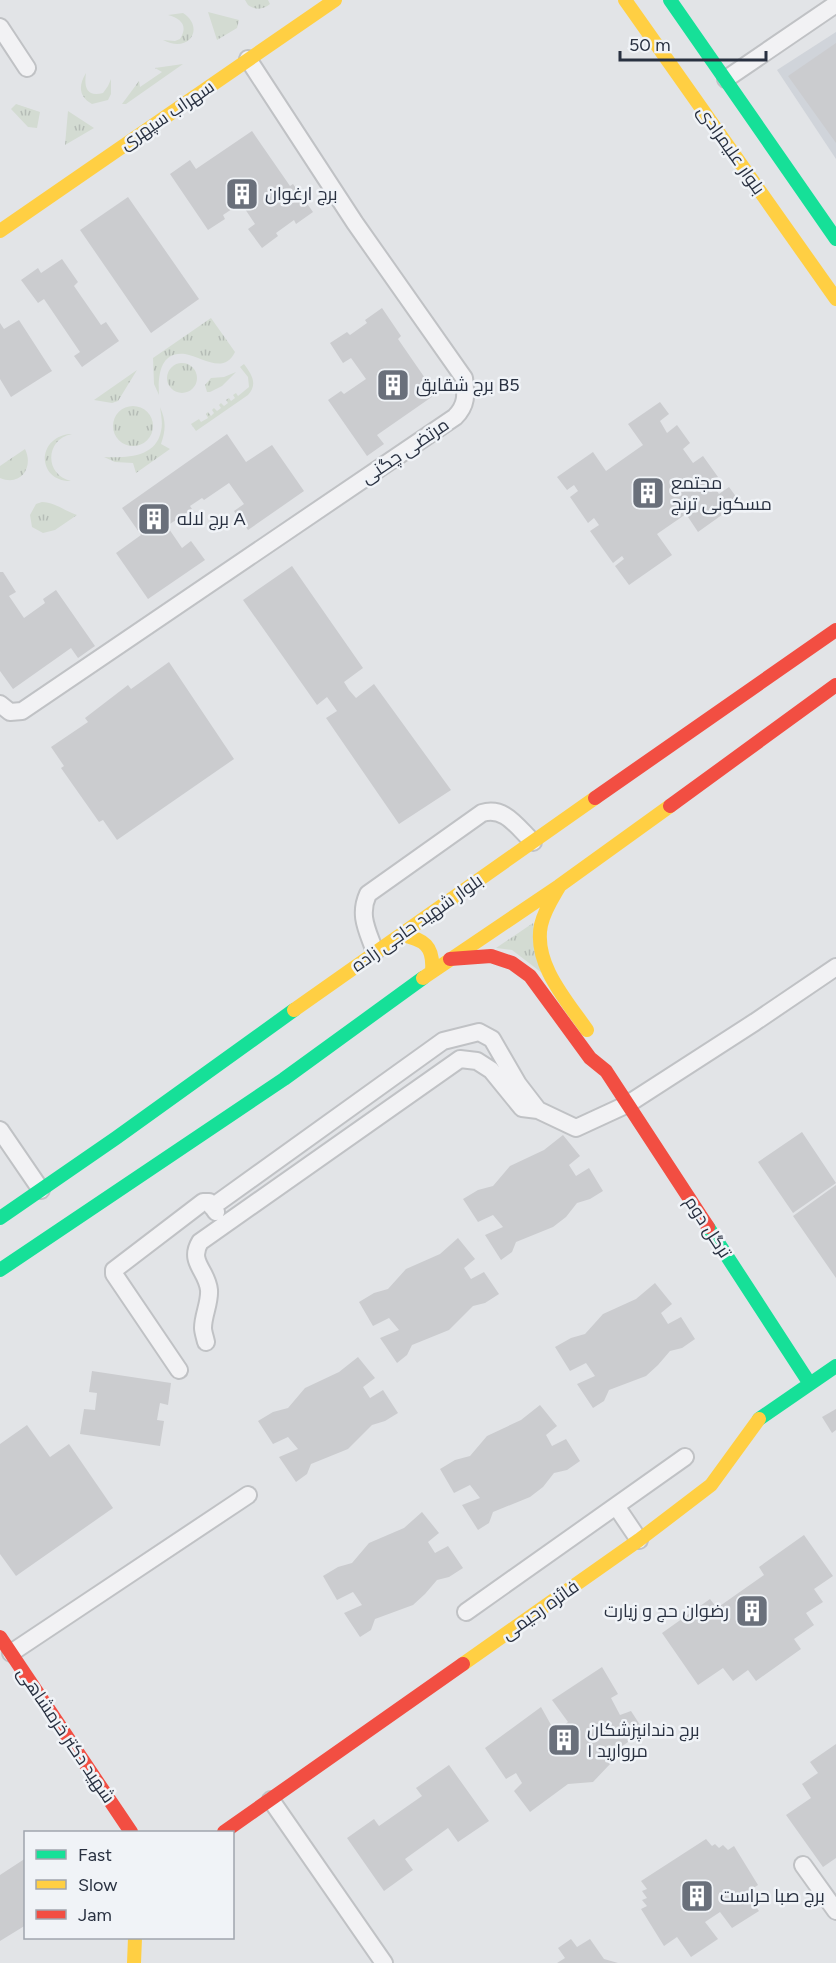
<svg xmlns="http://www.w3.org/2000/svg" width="836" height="1963" viewBox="0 0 836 1963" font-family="Figtree,Cairo,sans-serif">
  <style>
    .built { fill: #d0d4da }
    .grass { fill: url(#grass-tufts) }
    .building { fill: #cbcccf }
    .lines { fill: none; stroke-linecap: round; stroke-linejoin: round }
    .street-casing { stroke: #c0c2c5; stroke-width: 20 }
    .street { stroke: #f2f2f4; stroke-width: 16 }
    .fast { stroke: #16e098; stroke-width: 14 }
    .slow { stroke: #ffcf43; stroke-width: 14 }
    .jam { stroke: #f24e42; stroke-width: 14 }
    .labels { text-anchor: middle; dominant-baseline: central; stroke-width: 5; stroke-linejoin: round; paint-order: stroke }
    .street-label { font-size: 18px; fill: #293141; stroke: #f0f3f7 }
    .poi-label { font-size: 18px; fill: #293141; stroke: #f0f3f7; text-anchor: start }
  </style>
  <defs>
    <pattern id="grass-tufts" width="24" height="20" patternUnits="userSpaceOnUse" patternTransform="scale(1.5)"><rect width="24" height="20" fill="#d3dbd2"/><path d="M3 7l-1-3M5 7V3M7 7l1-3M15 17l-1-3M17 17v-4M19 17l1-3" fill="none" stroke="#b5bcb6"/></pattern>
  </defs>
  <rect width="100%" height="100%" fill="#e2e4e7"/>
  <!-- built -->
  <path class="built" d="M 836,32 L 836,159 L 777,70 Z"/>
  <!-- grass -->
  <path class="grass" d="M 245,0 L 268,0 L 270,4 C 263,10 255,10 248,5 Z
    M 208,12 L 239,20 L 237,28 L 217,40 Z
    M 183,13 C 205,27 190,54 163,40 L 175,41 L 180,39 C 188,26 182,19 168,15 Z
    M 183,64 L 126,104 L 122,104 L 139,81 L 140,87 L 162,72 L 155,68 Z
    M 86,73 C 84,87 86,97 103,93 L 108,86 L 111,79 L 111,94 L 108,100 L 92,104 C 79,97 78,86 86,73 Z
    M 16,104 L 40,112 L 37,128 L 28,127 L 11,109 Z
    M 68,111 L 94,128 L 65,145 Z
    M 211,318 L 235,352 C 224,375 202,357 185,354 C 159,351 158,378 159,395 L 154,384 L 153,358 Z
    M167 378a15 15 0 1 1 30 0a15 15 0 1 1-30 0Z
    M 244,364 C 252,375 258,384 248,395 L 196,431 L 191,424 L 199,419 L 201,422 L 208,418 L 206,414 L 208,412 L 211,416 L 214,413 L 212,410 L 214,408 L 217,411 L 221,408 L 219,405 L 221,403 L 224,406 L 228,403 L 226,400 L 229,398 L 231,401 L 235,398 L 233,395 L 236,393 L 238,396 L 249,387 L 248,377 L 240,367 Z
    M 137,370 L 118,401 L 112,403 L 94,400 Z
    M 236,372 L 222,386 L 210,392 L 207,392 L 205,385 L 211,378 L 224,377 Z
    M113 426a20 20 0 1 1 40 0a20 20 0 1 1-40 0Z
    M 160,407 C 166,421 166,429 161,444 L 170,449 L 136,473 L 133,463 L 115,462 L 104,457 C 125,458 156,458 161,431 C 163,424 161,414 160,407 Z
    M 69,434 L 72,434 C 45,439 44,475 71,481 C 38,482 35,439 69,434 Z
    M 25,449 C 34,467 21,487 0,478 L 0,466 Z
    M 42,502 C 54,502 65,511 77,515 L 55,530 L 43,533 L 32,527 L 30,515 L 36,504 Z
    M 533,923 L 542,973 L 512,950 L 496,948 Z"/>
  <!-- building -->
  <path class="building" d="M 836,43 L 836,143 L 788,76 Z
    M 252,131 L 290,186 L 293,184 L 313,212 L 296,224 L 294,220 L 276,233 L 278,236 L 262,248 L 248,229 L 255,224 L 241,203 L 223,215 L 225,219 L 208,230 L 170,174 L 190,160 L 196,169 Z
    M 128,197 L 199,299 L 151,333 L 80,230 Z
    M 62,259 L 78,282 L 74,286 L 101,325 L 106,322 L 119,341 L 82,367 L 74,356 L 80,352 L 44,299 L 38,303 L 21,280 L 38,268 L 41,273 Z
    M 382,308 L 401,336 L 398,339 L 436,394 L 377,435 L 384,444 L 367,456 L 328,400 L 341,391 L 344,394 L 366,379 L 351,358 L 343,363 L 330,343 L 347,332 L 350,335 L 367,323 L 365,320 Z
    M 19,320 L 52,371 L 11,397 L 0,379 L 0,323 L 4,329 Z
    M 660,402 L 669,414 L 660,421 L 667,433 L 677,425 L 690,443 L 683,449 L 693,463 L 703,456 L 718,477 L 711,482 L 719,494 L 729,487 L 740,502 L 698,532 L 686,514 L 657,534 L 672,555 L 629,585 L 615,566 L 624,559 L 622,556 L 613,563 L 590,531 L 599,525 L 594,518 L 588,523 L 570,497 L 578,491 L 574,485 L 567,490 L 557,477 L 593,452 L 606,471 L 643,445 L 628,424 Z
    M 227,434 L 246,462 L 272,445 L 304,491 L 248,530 L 234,511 L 244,504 L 229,483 L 204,500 L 202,498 L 190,506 L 192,509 L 167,526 L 182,548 L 191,541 L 205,560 L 148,599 L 116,553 L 141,535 L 122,508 Z
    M 292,566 L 363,668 L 344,682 L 349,690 L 356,698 L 374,684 L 451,790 L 399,824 L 326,718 L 337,711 L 327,697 L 317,705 L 243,600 Z
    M 0,572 L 3,572 L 16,592 L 9,596 L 24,618 L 45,603 L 43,599 L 56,590 L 95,646 L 78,658 L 71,648 L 13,689 L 0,671 Z
    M 169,662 L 234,759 L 117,840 L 103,820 L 99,822 L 61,768 L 64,766 L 51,747 L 88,722 L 85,718 L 128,685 L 131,689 Z
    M 802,1132 L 836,1183 L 793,1213 L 758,1162 Z
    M 563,1135 L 580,1156 L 569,1165 L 576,1176 L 589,1168 L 603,1191 L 590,1199 L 577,1203 L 566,1217 L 553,1227 L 516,1242 L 512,1252 L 501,1260 L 485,1235 L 503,1227 L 493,1215 L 478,1222 L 463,1199 L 478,1190 L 493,1186 L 510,1166 L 544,1150 Z
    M 836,1185 L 836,1278 L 793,1216 Z
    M 458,1238 L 475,1259 L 464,1268 L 471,1279 L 484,1272 L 499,1294 L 485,1303 L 473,1306 L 449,1330 L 412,1345 L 407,1355 L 397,1363 L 380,1338 L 399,1330 L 389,1318 L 373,1326 L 359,1302 L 374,1293 L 388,1289 L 406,1269 L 440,1254 Z
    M 655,1283 L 672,1304 L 661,1313 L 668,1324 L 681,1317 L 695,1339 L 682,1348 L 670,1351 L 658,1365 L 646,1376 L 609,1390 L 604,1401 L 593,1408 L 577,1384 L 595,1376 L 586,1363 L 570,1371 L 555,1347 L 571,1338 L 585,1334 L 603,1314 L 636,1299 Z
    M 358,1357 L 375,1378 L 363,1387 L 370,1398 L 383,1390 L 398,1413 L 385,1421 L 372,1425 L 348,1449 L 311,1464 L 307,1474 L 296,1482 L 279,1457 L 298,1449 L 288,1437 L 273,1444 L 258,1421 L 273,1412 L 288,1408 L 305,1388 L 339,1372 Z
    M 92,1371 L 171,1383 L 168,1405 L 160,1403 L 157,1420 L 164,1421 L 160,1446 L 80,1434 L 84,1409 L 95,1410 L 97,1393 L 89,1392 Z
    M 540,1405 L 557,1426 L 546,1435 L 552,1446 L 566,1439 L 580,1461 L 567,1470 L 554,1473 L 543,1487 L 530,1497 L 493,1512 L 489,1523 L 478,1530 L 462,1505 L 480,1498 L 470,1485 L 454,1493 L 440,1469 L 455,1460 L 470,1456 L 487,1436 L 521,1420 Z
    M 836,1409 L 836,1430 L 832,1433 L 822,1417 Z
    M 27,1425 L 50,1457 L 69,1444 L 113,1508 L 16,1576 L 0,1554 L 0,1444 Z
    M 422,1512 L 439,1533 L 428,1542 L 435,1553 L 448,1546 L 463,1568 L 449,1577 L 437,1580 L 425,1594 L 413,1605 L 375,1619 L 371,1630 L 360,1637 L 344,1613 L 362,1605 L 353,1592 L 337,1600 L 323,1576 L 338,1567 L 352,1563 L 369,1543 L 404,1528 Z
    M 804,1535 L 833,1576 L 814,1589 L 823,1602 L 806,1613 L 814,1625 L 794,1639 L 801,1649 L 756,1681 L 748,1670 L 733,1681 L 723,1668 L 698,1685 L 662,1633 L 710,1599 L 717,1608 L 764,1575 L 759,1567 Z
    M 602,1667 L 618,1694 L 611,1698 L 620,1715 L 631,1711 L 644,1731 L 615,1751 L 611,1763 L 593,1782 L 568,1784 L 530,1812 L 514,1791 L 522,1783 L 516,1773 L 506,1779 L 485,1748 L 541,1707 L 555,1732 L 568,1722 L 552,1700 Z
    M 836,1744 L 836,1858 L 823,1867 L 786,1815 L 811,1798 L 802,1784 L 818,1773 L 810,1762 Z
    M 449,1765 L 489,1821 L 458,1842 L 448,1828 L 405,1859 L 413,1870 L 384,1891 L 347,1838 L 374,1819 L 379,1826 L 422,1796 L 416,1788 Z
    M 706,1839 L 712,1846 L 715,1844 L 719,1848 L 723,1845 L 728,1850 L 734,1846 L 758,1885 L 746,1893 L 759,1911 L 732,1928 L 720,1912 L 705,1922 L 718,1939 L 691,1957 L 677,1937 L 664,1946 L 641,1909 L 647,1906 L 642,1900 L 647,1898 L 642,1891 L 647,1889 L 641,1881 Z
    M 26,1858 L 26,1925 L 0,1941 L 0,1875 Z
    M 571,1939 L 577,1947 L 590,1939 L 604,1959 L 618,1963 L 557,1963 L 565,1958 L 558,1948 Z"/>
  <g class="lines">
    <defs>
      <path id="street" d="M 0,27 L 27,68
        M 726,79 L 836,4
        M 0,704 L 10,712 L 22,711 L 455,417 C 467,405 466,395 464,378 L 355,223 L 248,59
        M 375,952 C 368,931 358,916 368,894 L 482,813 C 505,806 517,827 533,842
        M 0,1130 L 41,1190
        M 212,1207 L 443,1041 L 479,1032 L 492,1039 L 518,1084 L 538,1110
        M 206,1342 C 205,1337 203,1332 203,1328 C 203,1315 210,1303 209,1290 C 207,1270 188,1262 200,1242 L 460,1059 L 477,1061 L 491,1070 L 522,1108 L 538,1110 L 576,1128 L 628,1104 L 755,1022 L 836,967
        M 179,1370 L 114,1274 L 114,1270 L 203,1202 L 209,1202 L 216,1212
        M 616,1506 L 639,1540
        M 466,1612 L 685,1457
        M 11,1653 L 248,1495
        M 271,1800 L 384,1963
        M 803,1865 L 836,1911"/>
    </defs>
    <!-- street casing -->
    <use href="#street" class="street-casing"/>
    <!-- street -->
    <use href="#street" class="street"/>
    <!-- fast -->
    <path class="fast" d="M 670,0 L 836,239
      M 0,1218 L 116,1138 L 294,1010
      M 708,1227 L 810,1384
      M 0,1270 L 284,1079 L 423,978
      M 759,1419 L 836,1366"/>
    <!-- slow -->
    <path class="slow" d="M 625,0 L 836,299
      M 0,231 L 335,0
      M 559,887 C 552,899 544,911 541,925 C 533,964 567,1001 587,1030
      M 401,935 C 424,939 434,946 432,971
      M 423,978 L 559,886 L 670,806
      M 294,1010 L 595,798
      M 463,1664 L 639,1540 L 711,1485 L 759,1419
      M 134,1963 L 135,1938"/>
    <!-- jam -->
    <path class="jam" d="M 595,798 L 836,630
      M 670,806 L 836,685
      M 450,959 L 491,956 L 512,963 L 530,976 L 590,1058 L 606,1071 L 708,1227
      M 0,1637 L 131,1832
      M 224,1832 L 463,1664"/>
  </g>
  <!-- icons -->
  <defs>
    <symbol id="building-square" viewBox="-11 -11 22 22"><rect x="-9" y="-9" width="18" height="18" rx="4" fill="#6a707b" stroke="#f0f3f7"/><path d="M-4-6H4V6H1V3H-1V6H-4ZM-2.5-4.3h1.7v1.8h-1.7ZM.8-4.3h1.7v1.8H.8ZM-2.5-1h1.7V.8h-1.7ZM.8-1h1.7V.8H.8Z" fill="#fff"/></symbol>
  </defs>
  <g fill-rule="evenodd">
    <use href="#building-square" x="223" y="175" width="38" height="38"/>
    <use href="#building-square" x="374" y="366" width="38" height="38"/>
    <use href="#building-square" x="629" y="474" width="38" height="38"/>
    <use href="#building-square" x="135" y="500" width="38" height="38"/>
    <use href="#building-square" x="733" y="1592" width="38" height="38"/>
    <use href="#building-square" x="545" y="1721" width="38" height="38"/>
    <use href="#building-square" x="678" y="1877" width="38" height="38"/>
  </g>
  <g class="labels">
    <!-- street labels -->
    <g class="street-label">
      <text transform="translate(167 115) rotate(-34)">سهراب سپهری</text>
      <text transform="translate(731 150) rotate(55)">بلوار علیمرادی</text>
      <text transform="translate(405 451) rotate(-34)">مرتضی چگنی</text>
      <text transform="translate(417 923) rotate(-35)">بلوار شهید حاجی زاده</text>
      <text transform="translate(708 1227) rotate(57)">ترگل دوم</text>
      <text transform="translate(540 1610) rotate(-35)">فائزه رحیمی</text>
      <text transform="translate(66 1735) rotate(56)">شهید دکتر خرمشاهی</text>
    </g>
    <!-- poi labels -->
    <g class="poi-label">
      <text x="265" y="194">برج ارغوان</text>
      <text x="416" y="385">برج شقایق B5</text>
      <text x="671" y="483">مجتمع<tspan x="671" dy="21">مسکونی ترنج</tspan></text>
      <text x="177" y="519">برج لاله A</text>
      <text x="729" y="1611" text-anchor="end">رضوان حج و زیارت</text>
      <text x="587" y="1730">برج دندانپزشکان<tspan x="587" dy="21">مروارید ۱</tspan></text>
      <text x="720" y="1896">برج صبا حراست</text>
    </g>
  </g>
  <!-- legend -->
  <rect x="24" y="1831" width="210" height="108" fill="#f0f3f7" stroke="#a0a5ae" stroke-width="1.5"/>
  <rect x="36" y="1850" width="30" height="9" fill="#16e098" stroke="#a0a5ae" stroke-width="1.5"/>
  <text x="78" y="1861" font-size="18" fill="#293141">Fast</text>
  <rect x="36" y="1880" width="30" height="9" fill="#ffcf43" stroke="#a0a5ae" stroke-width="1.5"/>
  <text x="78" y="1891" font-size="18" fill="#293141">Slow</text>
  <rect x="36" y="1910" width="30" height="9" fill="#f24e42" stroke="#a0a5ae" stroke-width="1.5"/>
  <text x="78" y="1921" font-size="18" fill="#293141">Jam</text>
  <!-- scale -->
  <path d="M620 51v9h146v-9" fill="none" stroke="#293141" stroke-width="3"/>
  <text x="629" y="51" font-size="18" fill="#293141" stroke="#f0f3f7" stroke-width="4.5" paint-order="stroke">50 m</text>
</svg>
